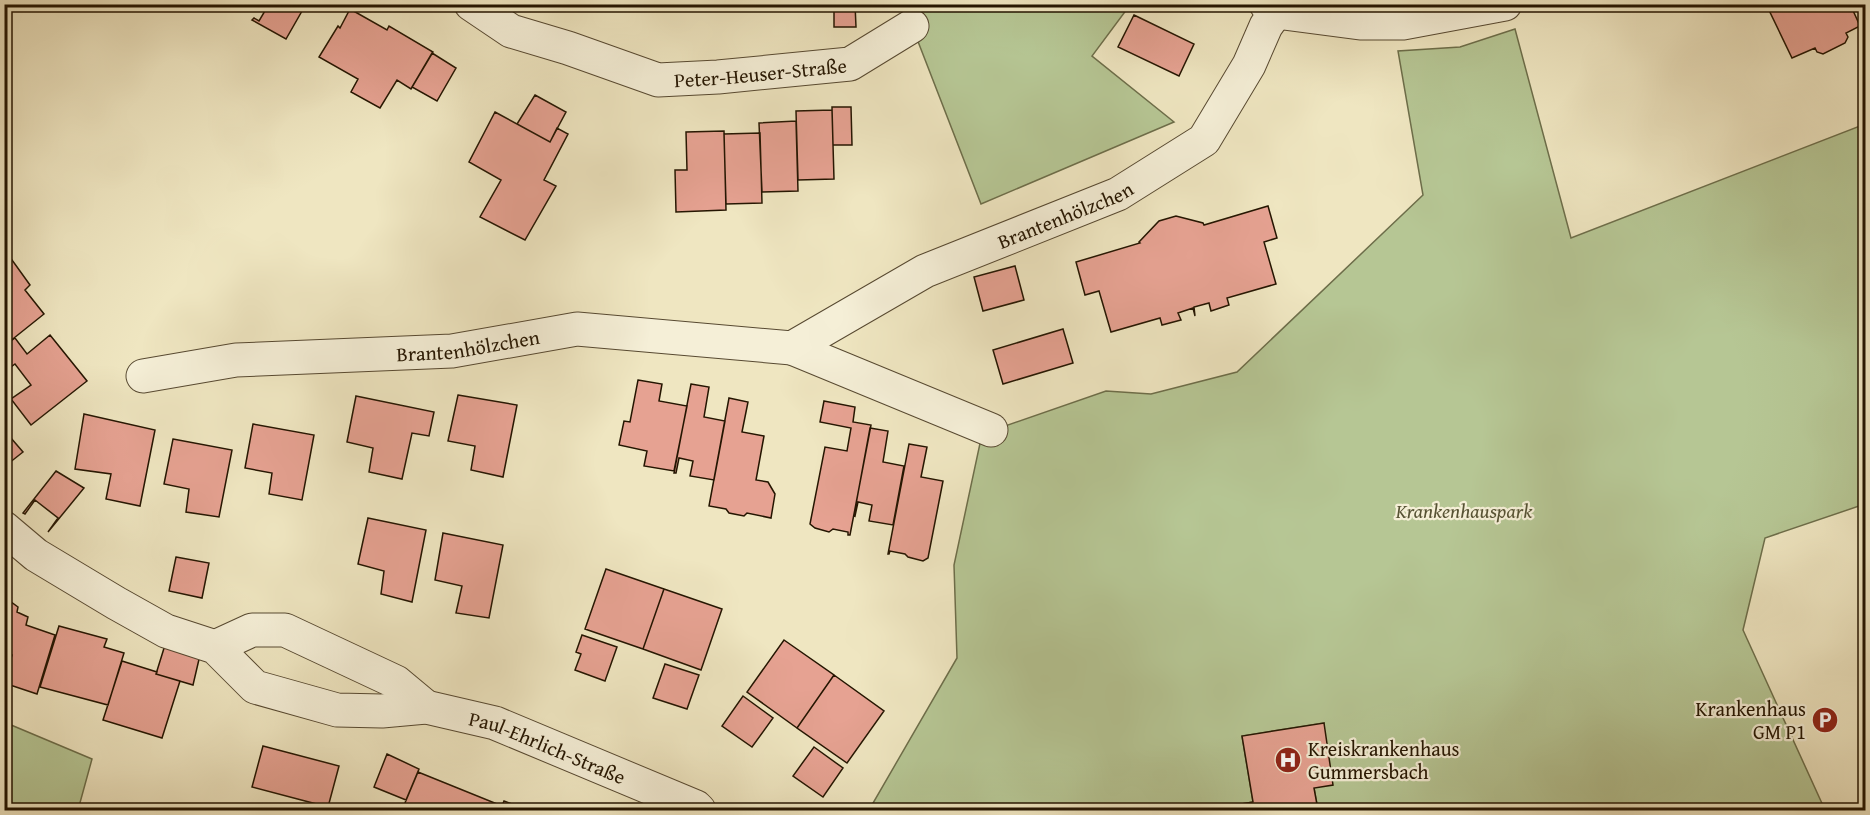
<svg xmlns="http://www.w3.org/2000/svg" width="1870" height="815" viewBox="0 0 1870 815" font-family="'Gentium Book Plus',serif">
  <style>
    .green { fill: #b6c694; stroke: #6d6e4a; stroke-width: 1.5 }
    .building { fill: #e6a292; stroke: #241501; stroke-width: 1.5 }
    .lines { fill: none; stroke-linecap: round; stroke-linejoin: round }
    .street-casing { stroke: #574931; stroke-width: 35 }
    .street { stroke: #f5efd7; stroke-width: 33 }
    .labels { text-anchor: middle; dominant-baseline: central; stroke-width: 4.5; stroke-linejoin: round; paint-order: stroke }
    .street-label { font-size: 20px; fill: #241501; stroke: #f5efd7 }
    .park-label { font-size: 20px; font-style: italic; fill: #575334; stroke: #f5efd7 }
    .poi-label { font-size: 20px; fill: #241501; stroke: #f5efd7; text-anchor: end }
  </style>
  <rect width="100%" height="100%" fill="#efe6c1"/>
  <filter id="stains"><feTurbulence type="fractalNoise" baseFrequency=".00333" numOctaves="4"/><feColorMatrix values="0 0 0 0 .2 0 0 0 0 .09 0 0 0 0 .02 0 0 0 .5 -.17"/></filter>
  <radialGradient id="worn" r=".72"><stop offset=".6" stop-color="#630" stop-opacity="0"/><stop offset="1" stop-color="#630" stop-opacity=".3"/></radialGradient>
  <!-- green -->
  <path class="green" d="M 908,5 L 1130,5 L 1092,56 L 1174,122 L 981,204 L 912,26 Z
    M 1515,29 L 1571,238 L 1865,124 L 1865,504 L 1765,538 L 1743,630 L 1825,810 L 1318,810 L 1314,788 L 1324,723 L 1242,736 L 1253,802 L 1206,810 L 869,810 L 957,658 L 954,565 L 982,434 L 1106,391 L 1151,394 L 1237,372 L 1423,195 L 1398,51 L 1460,47 Z
    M 4,722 L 92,759 L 78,810 L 5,810 Z"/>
  <!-- building -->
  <path class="building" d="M 269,4 L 306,4 L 286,39 L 252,20 L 254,18 L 259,21 Z
    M 834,4 L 855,4 L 856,27 L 834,27 Z
    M 1766,4 L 1850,4 L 1860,26 L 1846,33 L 1848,37 L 1845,43 L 1823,54 L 1817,52 L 1815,48 L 1792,58 Z
    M 350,9 L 387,30 L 389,26 L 433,52 L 411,89 L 397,80 L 380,108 L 351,92 L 358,79 L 319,57 L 338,26 L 340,28 Z
    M 1134,15 L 1194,44 L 1179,76 L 1118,47 Z
    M 432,53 L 456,68 L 437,101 L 412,87 Z
    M 535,95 L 566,112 L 550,142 L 517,124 Z
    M 832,107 L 851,107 L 852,145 L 833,145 Z
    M 832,110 L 834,179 L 798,180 L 796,111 Z
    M 495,112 L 550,142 L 557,128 L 568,134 L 544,180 L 556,186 L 525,240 L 480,217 L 501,180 L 469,162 Z
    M 796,121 L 798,191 L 762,192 L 759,123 Z
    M 724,131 L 726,210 L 676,212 L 675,170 L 687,170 L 686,132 Z
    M 760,133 L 762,203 L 726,204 L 724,134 Z
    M 1268,206 L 1277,238 L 1264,242 L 1276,284 L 1227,298 L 1229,305 L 1211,311 L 1209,303 L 1194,307 L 1195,316 L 1193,308 L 1178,313 L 1181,320 L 1162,325 L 1160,318 L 1111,332 L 1099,291 L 1085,295 L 1076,262 L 1140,243 L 1139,242 L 1159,221 L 1176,216 L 1203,223 L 1204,225 Z
    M 7,253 L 30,285 L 25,290 L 44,314 L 4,346 L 4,254 Z
    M 1015,266 L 1024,300 L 983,311 L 974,277 Z
    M 1063,329 L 1073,363 L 1003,384 L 993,350 Z
    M 50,335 L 87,381 L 31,425 L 11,399 L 31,385 L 15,364 L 4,372 L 4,346 L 15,338 L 27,354 Z
    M 638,380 L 662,384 L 659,401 L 687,406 L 674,471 L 644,466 L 647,451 L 619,445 L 624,421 L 630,422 Z
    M 691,384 L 709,387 L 704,417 L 725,421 L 714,480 L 690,476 L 693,461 L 679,458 L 676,473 L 674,473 Z
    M 458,395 L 517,405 L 503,477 L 471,470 L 475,446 L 448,441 Z
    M 356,396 L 434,412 L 429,436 L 412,433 L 402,479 L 369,472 L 373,448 L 347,442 Z
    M 729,398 L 748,402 L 742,432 L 764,436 L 756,480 L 768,482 L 775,494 L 771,518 L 747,513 L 744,516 L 729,513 L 726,509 L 709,506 Z
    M 824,401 L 855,407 L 853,422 L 871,425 L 850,535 L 848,535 L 848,532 L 833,529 L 829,532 L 815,528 L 810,524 L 825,447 L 847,451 L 851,428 L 820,422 Z
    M 84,414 L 155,430 L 140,506 L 106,499 L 111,474 L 75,469 Z
    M 253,424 L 314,435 L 302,500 L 269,494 L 272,473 L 245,468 Z
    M 870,428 L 888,431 L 883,462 L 904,466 L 893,525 L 869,521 L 872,505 L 858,502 L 855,516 L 854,515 Z
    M 4,430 L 23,452 L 4,467 Z
    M 173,439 L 232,450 L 219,517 L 186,512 L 189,489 L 164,484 Z
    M 909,444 L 927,447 L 921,477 L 943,481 L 928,558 L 923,561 L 908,557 L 905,554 L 890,551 L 889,554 L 888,554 Z
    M 56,471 L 84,488 L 48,532 L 58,518 L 35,500 L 25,514 L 23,513 Z
    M 368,518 L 426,530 L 412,602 L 381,594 L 384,571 L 358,564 Z
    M 443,533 L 503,545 L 489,618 L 456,613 L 462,586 L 435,580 Z
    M 176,557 L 209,563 L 202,598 L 169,591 Z
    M 606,569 L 664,589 L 643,649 L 585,629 Z
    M 664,589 L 722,609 L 701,670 L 643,649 Z
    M 4,600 L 11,602 L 18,607 L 17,612 L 28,617 L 26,625 L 55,635 L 37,694 L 4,683 L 12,655 L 4,653 Z
    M 59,626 L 107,639 L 104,647 L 124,653 L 108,705 L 40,687 Z
    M 582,635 L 617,647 L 605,681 L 575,670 L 581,654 L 576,652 Z
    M 784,640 L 834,675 L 797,728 L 747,692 Z
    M 165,645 L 200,655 L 193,685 L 156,674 Z
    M 122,661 L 157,672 L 156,674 L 180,681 L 162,738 L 103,720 Z
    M 665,664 L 699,675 L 687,709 L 653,698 Z
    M 834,675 L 884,711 L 847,763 L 797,728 Z
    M 743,696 L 773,718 L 752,747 L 722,726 Z
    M 1324,723 L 1333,785 L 1314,788 L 1318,810 L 1206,810 L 1253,802 L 1242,736 Z
    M 263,746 L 339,766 L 328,807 L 252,787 Z
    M 814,747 L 843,768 L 823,797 L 793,776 Z
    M 387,754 L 419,769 L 406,800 L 374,787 Z
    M 418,772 L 502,806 L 504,801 L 528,810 L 402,810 Z"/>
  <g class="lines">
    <defs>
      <g id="street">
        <path id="s1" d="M 471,4 L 511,31 L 568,48 L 658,80 L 718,77 L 850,64 L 912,26"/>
        <path d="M 1266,4 L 1276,12 L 1360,23 L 1403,23 L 1505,4"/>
        <path d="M 792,348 L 991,430"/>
        <path id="s2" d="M 143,376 L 236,360 L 452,351 L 577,329 L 792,348 L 925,271 L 1118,194 L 1204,140 L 1249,65 L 1266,26 L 1276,12"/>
        <path id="s3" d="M 4,528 L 36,555 L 116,603 L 166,631 L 215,647 L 255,687 L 337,710 L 382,711 L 426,707 L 495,723 L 696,807 L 699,810"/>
        <path d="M 215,647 L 252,630 L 285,630 L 396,682 L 426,707"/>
      </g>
    </defs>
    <!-- street casing -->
    <use href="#street" class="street-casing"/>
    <!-- street -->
    <use href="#street" class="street"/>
  </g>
  <!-- icons -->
  <defs>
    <symbol id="parking-disc" viewBox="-11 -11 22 22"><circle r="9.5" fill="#8f2418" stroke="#f5efd7"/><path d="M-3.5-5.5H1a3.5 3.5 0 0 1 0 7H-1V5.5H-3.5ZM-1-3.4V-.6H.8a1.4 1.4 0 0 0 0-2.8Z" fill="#fff"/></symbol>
    <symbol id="hospital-disc" viewBox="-11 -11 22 22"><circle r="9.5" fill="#8f2418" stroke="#f5efd7"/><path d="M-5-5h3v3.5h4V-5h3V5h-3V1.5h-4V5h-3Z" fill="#fff"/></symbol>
  </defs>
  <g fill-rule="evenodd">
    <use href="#parking-disc" x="1810" y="705" width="30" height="30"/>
    <use href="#hospital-disc" x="1273" y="745" width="30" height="30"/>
  </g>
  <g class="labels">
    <!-- street labels -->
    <g class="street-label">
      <text stroke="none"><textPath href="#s1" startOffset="306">Peter-Heuser-Straße</textPath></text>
      <text stroke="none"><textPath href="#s2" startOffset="958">Brantenhölzchen</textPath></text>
      <text stroke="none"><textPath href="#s2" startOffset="327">Brantenhölzchen</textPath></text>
      <text stroke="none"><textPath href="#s3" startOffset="603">Paul-Ehrlich-Straße</textPath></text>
    </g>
    <!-- park labels -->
    <g class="park-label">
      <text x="1464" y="510">Krankenhauspark</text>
    </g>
    <!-- poi labels -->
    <g class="poi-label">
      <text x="1806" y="708">Krankenhaus<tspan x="1806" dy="23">GM P1</tspan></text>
      <text x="1308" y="748" text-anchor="start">Kreiskrankenhaus<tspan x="1308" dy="23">Gummersbach</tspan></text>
    </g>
  </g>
  <!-- margin -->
  <rect width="1870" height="815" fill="none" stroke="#efe6c1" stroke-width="24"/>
  <rect x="6" y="6" width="1858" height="803" fill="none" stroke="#241501" stroke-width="3"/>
  <rect x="12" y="12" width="1846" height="791" fill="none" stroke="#241501" stroke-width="1.5"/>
  <rect width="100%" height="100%" filter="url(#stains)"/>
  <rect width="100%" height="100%" fill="url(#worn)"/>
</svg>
